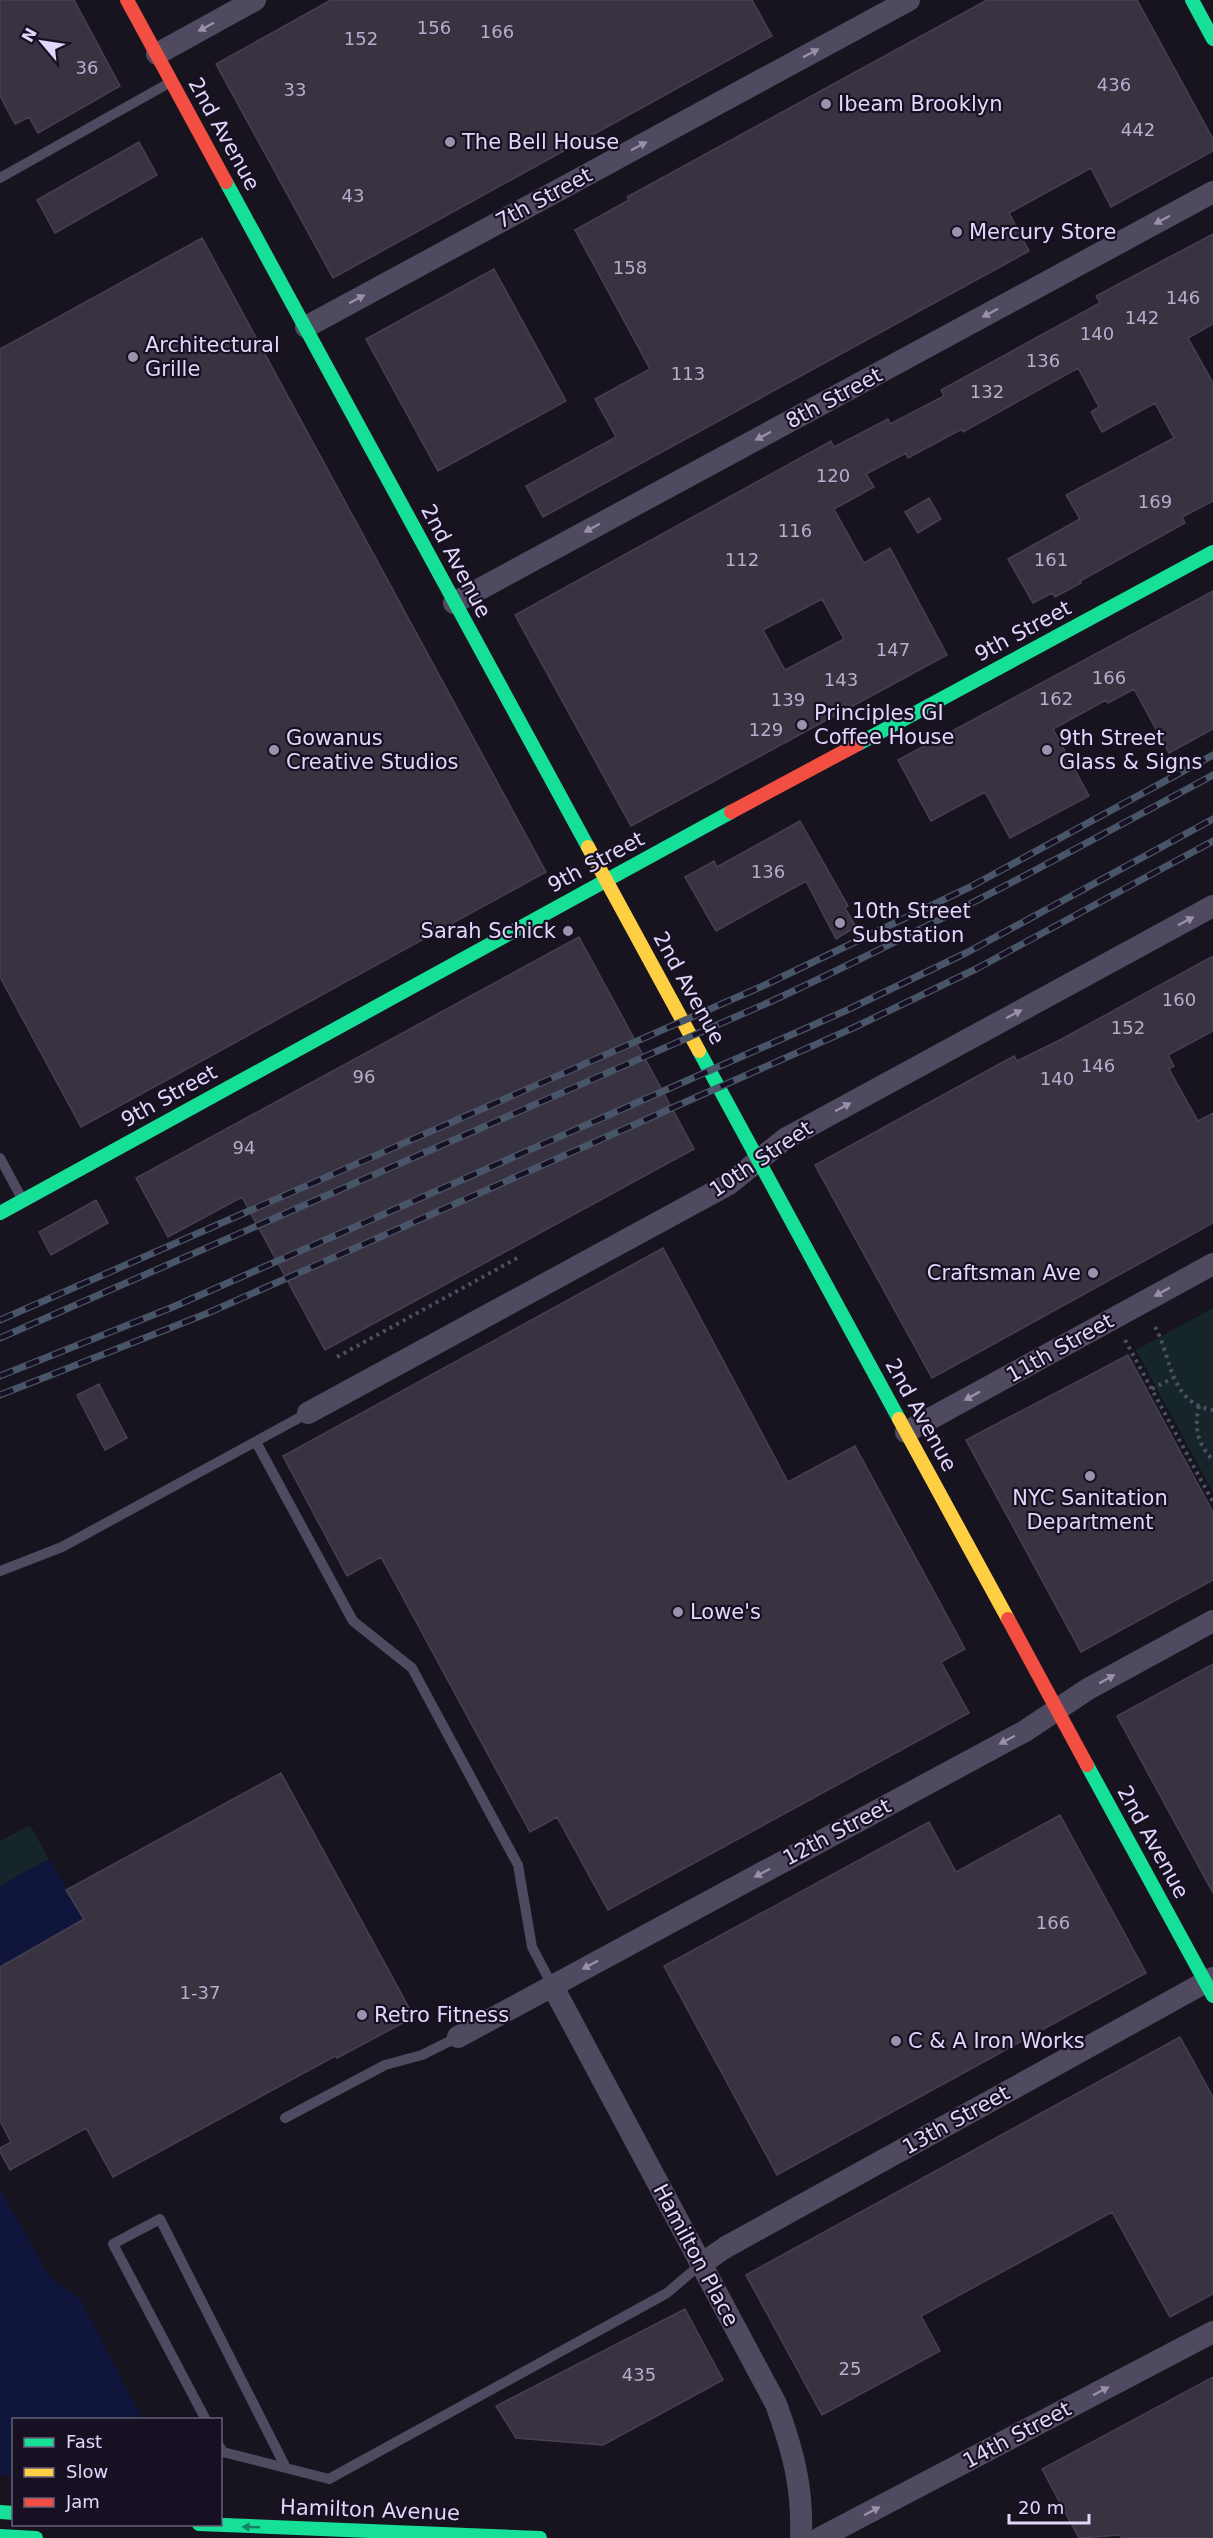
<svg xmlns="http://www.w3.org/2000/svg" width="1213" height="2538" viewBox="0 0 1213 2538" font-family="'DejaVu Sans',sans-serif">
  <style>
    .green { fill: #15252a }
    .water { fill: #10163b }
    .pier { fill: #18141f }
    .building { fill: #383241; stroke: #464052; stroke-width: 1.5; fill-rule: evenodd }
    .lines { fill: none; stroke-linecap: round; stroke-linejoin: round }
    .path { stroke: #4b5160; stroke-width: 4; stroke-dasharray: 3 4.5; stroke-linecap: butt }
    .lane { stroke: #4f4a5f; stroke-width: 10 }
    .street { stroke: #4f4a5f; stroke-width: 22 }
    .fast { stroke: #16e098; stroke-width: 14 }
    .slow { stroke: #ffcf43; stroke-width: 14 }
    .jam { stroke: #f24e42; stroke-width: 14 }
    .rail-casing { stroke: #495568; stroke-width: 7 }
    .rail { stroke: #171023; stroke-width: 4.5; stroke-dasharray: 14; stroke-linecap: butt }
    .oneway { fill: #9890ad }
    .oneway2 { fill: #168263 }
    .poi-dot { fill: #9b92ae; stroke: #171023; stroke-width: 2 }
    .labels { text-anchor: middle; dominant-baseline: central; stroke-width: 4.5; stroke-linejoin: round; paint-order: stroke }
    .number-label { font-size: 18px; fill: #b8adcc }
    .poi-label { font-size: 21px; fill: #e2d6fb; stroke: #171023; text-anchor: start }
    .street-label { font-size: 21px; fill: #e2d6fb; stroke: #171023 }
  </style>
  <rect width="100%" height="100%" fill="#18141f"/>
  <!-- green -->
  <path class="green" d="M 1213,1308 L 1213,1493 L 1136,1350 Z
    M 30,1825 L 49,1859 L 0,1886 L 0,1841 Z"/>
  <!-- water -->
  <path class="water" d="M 49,1859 L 84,1919 L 0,1967 L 0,1886 Z
    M 0,2189 L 45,2269 L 55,2281 L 81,2300 L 142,2419 L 14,2420 L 13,2477 L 0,2474 Z"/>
  <!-- pier -->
  <path class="pier" d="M 64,2524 L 147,2524 L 154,2538 L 72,2538 Z"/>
  <!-- building -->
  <path class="building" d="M 0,0 L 74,0 L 120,86 L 38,133 L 29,117 L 15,124 L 0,96 Z
    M 331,0 L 752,0 L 772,36 L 333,278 L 216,64 Z
    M 987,0 L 1137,0 L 1213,139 L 1213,151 L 1111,207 L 1091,168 L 1009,213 L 1029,251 L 543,517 L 526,486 L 616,437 L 595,399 L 650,369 L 575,230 L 629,200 L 627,197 Z
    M 139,142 L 157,175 L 55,233 L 37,200 Z
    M 1213,234 L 1213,324 L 1188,338 L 1213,383 L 1213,501 L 1182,517 L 1185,523 L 1080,581 L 1081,583 L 1055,597 L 1052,593 L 1033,603 L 1008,559 L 1080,519 L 1066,495 L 1174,438 L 1155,403 L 1102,432 L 1091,412 L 1099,407 L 1078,368 L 963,432 L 962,429 L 908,458 L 906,453 L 866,474 L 874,487 L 834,509 L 864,563 L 890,548 L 947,655 L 631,826 L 515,615 L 831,441 L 834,447 L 888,419 L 890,424 L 944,396 L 941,390 L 1100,303 L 1096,296 ZM 822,599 L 844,639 L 785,670 L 763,630 Z
    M 202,238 L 546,872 L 81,1127 L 0,977 L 0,349 Z
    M 494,269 L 566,401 L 438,471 L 366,339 Z
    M 929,498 L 941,519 L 918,533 L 905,512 Z
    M 1213,591 L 1213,729 L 1169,753 L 1134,689 L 1108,703 L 1106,700 L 1053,729 L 1089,796 L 1010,838 L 985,792 L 931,821 L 898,760 Z
    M 800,821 L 848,906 L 845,908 L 856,927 L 836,939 L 806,881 L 716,931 L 685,877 L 714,861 L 717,867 Z
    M 579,937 L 694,1149 L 325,1350 L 242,1197 L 168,1237 L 136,1178 Z
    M 1213,956 L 1213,1031 L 1168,1055 L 1174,1066 L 1169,1069 L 1198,1121 L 1213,1113 L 1213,1223 L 932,1378 L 815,1165 L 1014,1056 L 1017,1061 L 1060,1040 Z
    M 96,1200 L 108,1223 L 51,1255 L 39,1232 Z
    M 663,1248 L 788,1482 L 855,1446 L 965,1649 L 941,1662 L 969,1713 L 608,1910 L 557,1817 L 530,1832 L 381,1557 L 347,1576 L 283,1456 Z
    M 1128,1355 L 1213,1512 L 1213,1580 L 1081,1652 L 966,1440 Z
    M 99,1384 L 127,1438 L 105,1450 L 77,1395 Z
    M 1213,1664 L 1213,1893 L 1117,1716 Z
    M 281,1773 L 414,2017 L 337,2058 L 335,2056 L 113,2177 L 86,2128 L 10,2170 L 0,2152 L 0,2148 L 11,2142 L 0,2121 L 0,1967 L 84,1919 L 66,1890 Z
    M 1060,1815 L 1146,1973 L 777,2175 L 664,1966 L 929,1822 L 956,1872 Z
    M 1180,2037 L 1213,2097 L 1213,2294 L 1170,2317 L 1112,2212 L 921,2316 L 940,2351 L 822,2415 L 746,2275 Z
    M 685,2309 L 723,2380 L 603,2445 L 516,2438 L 496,2406 Z
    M 1213,2377 L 1213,2538 L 1122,2538 L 1120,2535 L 1079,2538 L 1042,2469 Z"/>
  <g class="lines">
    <!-- path -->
    <path class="path" d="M 1155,1327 C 1172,1357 1169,1403 1213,1410
      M 1125,1340 L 1213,1502
      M 337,1357 L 521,1256
      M 1152,1389 L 1173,1378
      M 1199,1406 C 1194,1427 1197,1444 1213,1460"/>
    <!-- lane -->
    <path class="lane" d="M 0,178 L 169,83
      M 0,1158 L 21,1197
      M 256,1442 L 353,1621 L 412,1668 L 518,1865 L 532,1947 L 552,1985
      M 0,1571 L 62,1547 L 308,1413
      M 285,2118 L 385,2065 L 422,2055 L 458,2037
      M 206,2420 L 113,2244 L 160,2219 L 286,2468
      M 220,2447 L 223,2452 L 329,2479 L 667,2293 L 701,2264"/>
    <!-- street -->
    <path class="street" d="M 157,54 L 255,0
      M 306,327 L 909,0
      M 454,603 L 1213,192
      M 308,1413 L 729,1184 L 785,1139 L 1213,906
      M 906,1432 L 1213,1264
      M 552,1985 L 776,2404 C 793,2451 803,2487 801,2538
      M 458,2037 L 1025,1731 L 1088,1689 L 1213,1621
      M 701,2264 L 726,2247 L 1213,1978
      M 820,2538 L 1213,2332"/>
    <!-- fast -->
    <path class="fast" d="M 1192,0 L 1213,39
      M 226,182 L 588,847
      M 858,744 L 1213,552
      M 699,1051 L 899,1419
      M 0,1213 L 731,812
      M 1087,1765 L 1213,1996
      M 0,2512 L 14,2513
      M 199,2524 L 540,2538
      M 0,2536 L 36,2538"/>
    <!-- slow -->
    <path class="slow" d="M 588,847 L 699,1051
      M 899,1419 L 1008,1619"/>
    <!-- jam -->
    <path class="jam" d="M 127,0 L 226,182
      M 731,812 L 858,744
      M 1008,1619 L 1087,1765"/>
    <defs>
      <path id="rail" d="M 0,1320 L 765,985 L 970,887 L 1213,755
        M 0,1338 L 772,1001 C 923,931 1067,854 1213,775
        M 0,1376 L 173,1307 L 845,1011 L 968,952 L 1213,819
        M 0,1395 L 208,1313 L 853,1028 L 976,969 L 1213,841"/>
    </defs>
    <!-- rail casing -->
    <use href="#rail" class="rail-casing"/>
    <!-- rail -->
    <use href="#rail" class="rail"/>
  </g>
  <!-- one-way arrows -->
  <defs><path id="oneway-solid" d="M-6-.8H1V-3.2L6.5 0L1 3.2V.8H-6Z" transform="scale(1.5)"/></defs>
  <g class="oneway">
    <use href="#oneway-solid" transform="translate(206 27) rotate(152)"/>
    <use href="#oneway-solid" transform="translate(811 53) rotate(-28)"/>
    <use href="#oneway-solid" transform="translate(639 146) rotate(-28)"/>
    <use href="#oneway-solid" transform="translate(1162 220) rotate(152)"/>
    <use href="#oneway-solid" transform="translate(357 299) rotate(-28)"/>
    <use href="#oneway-solid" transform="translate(990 313) rotate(152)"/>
    <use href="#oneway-solid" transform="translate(763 436) rotate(152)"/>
    <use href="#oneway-solid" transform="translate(592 528) rotate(152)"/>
    <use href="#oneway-solid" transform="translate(1186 921) rotate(-28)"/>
    <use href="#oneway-solid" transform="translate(1014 1014) rotate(-28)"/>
    <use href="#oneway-solid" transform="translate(843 1107) rotate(-28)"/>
    <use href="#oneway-solid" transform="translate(1162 1292) rotate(151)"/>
    <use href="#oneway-solid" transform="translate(972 1396) rotate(151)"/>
    <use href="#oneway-solid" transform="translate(1107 1679) rotate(-29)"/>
    <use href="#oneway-solid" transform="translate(1007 1740) rotate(152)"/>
    <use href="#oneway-solid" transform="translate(762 1873) rotate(152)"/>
    <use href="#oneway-solid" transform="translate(590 1965) rotate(152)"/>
    <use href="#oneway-solid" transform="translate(1101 2391) rotate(-28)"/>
    <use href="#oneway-solid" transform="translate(872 2511) rotate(-28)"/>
  </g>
  <use class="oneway2" href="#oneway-solid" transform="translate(251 2527) rotate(-178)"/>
  <!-- markers -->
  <g class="poi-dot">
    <circle cx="826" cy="104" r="6"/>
    <circle cx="450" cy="142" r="6"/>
    <circle cx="957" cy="232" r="6"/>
    <circle cx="133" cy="357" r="6"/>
    <circle cx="802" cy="725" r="6"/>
    <circle cx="274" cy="750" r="6"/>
    <circle cx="1047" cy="750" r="6"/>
    <circle cx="840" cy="923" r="6"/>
    <circle cx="568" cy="931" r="6"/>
    <circle cx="1093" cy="1273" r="6"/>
    <circle cx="1090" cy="1476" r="6"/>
    <circle cx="678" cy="1612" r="6"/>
    <circle cx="362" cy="2015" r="6"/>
    <circle cx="896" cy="2041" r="6"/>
  </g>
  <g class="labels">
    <!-- number labels -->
    <g class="number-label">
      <text x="434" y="27">156</text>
      <text x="497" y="31">166</text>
      <text x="361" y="38">152</text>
      <text x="87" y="67">36</text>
      <text x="1114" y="84">436</text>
      <text x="295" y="89">33</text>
      <text x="1138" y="129">442</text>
      <text x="353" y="195">43</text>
      <text x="630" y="267">158</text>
      <text x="1183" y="297">146</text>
      <text x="1142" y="317">142</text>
      <text x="1097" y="333">140</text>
      <text x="1043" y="360">136</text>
      <text x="688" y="373">113</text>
      <text x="987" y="391">132</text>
      <text x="833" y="475">120</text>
      <text x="1155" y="501">169</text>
      <text x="795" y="530">116</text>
      <text x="742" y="559">112</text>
      <text x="1051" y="559">161</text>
      <text x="893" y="649">147</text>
      <text x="1109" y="677">166</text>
      <text x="841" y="679">143</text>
      <text x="1056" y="698">162</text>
      <text x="788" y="699">139</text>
      <text x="766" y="729">129</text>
      <text x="768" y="871">136</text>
      <text x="1179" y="999">160</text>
      <text x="1128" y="1027">152</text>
      <text x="1098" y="1065">146</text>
      <text x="364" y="1076">96</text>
      <text x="1057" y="1078">140</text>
      <text x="244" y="1147">94</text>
      <text x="1053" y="1922">166</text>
      <text x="200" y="1992">1-37</text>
      <text x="850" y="2368">25</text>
      <text x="639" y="2374">435</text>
    </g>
    <!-- poi labels -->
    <g class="poi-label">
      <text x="838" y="104">Ibeam Brooklyn</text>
      <text x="462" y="142">The Bell House</text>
      <text x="969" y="232">Mercury Store</text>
      <text x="145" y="345">Architectural<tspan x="145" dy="24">Grille</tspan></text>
      <text x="814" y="713">Principles GI<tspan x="814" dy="24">Coffee House</tspan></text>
      <text x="286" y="738">Gowanus<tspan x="286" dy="24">Creative Studios</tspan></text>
      <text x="1059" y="738">9th Street<tspan x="1059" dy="24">Glass &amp; Signs</tspan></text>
      <text x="852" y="911">10th Street<tspan x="852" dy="24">Substation</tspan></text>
      <text x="556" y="931" text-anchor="end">Sarah Schick</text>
      <text x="1081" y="1273" text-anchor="end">Craftsman Ave</text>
      <text x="1090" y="1498" text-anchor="middle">NYC Sanitation<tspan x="1090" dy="24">Department</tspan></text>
      <text x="690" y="1612">Lowe's</text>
      <text x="374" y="2015">Retro Fitness</text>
      <text x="908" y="2041">C &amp; A Iron Works</text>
    </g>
    <!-- street labels -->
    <g class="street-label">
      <text transform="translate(224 134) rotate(61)">2nd Avenue</text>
      <text transform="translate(544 198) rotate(-28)">7th Street</text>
      <text transform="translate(834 398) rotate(-28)">8th Street</text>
      <text transform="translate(456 561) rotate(62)">2nd Avenue</text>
      <text transform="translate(1023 631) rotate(-28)">9th Street</text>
      <text transform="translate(596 862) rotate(-28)">9th Street</text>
      <text transform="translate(689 988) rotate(61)">2nd Avenue</text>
      <text transform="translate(169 1096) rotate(-29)">9th Street</text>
      <text transform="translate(761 1159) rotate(-34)">10th Street</text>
      <text transform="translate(1060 1348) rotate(-29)">11th Street</text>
      <text transform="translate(921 1415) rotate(61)">2nd Avenue</text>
      <text transform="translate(837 1832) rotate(-28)">12th Street</text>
      <text transform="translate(1153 1842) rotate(61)">2nd Avenue</text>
      <text transform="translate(956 2120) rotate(-29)">13th Street</text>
      <text transform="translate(696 2255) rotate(62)">Hamilton Place</text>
      <text transform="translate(1017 2435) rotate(-28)">14th Street</text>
      <text transform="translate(370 2510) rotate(2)">Hamilton Avenue</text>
    </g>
  </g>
  <!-- legend -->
  <rect x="12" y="2418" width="210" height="108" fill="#171023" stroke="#685f79" stroke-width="1.5"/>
  <rect x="24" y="2438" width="30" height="9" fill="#16e098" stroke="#685f79" stroke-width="1.5"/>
  <text x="66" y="2448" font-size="18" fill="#e2d6fb">Fast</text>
  <rect x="24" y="2468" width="30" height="9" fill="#ffcf43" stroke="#685f79" stroke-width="1.5"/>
  <text x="66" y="2478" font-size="18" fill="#e2d6fb">Slow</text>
  <rect x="24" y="2498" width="30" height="9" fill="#f24e42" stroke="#685f79" stroke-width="1.5"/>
  <text x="66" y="2508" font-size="18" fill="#e2d6fb">Jam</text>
  <!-- north arrow -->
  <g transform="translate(42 42) rotate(299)" stroke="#171023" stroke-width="4.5" paint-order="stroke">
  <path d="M0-4.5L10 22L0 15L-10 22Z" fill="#e2d6fb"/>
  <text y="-9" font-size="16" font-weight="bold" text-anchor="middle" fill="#e2d6fb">N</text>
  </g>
  <!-- scale -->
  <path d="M1009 2514v9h80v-9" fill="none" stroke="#e2d6fb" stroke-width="3"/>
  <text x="1018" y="2514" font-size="18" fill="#e2d6fb" stroke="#171023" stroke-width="4.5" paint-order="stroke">20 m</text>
</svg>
